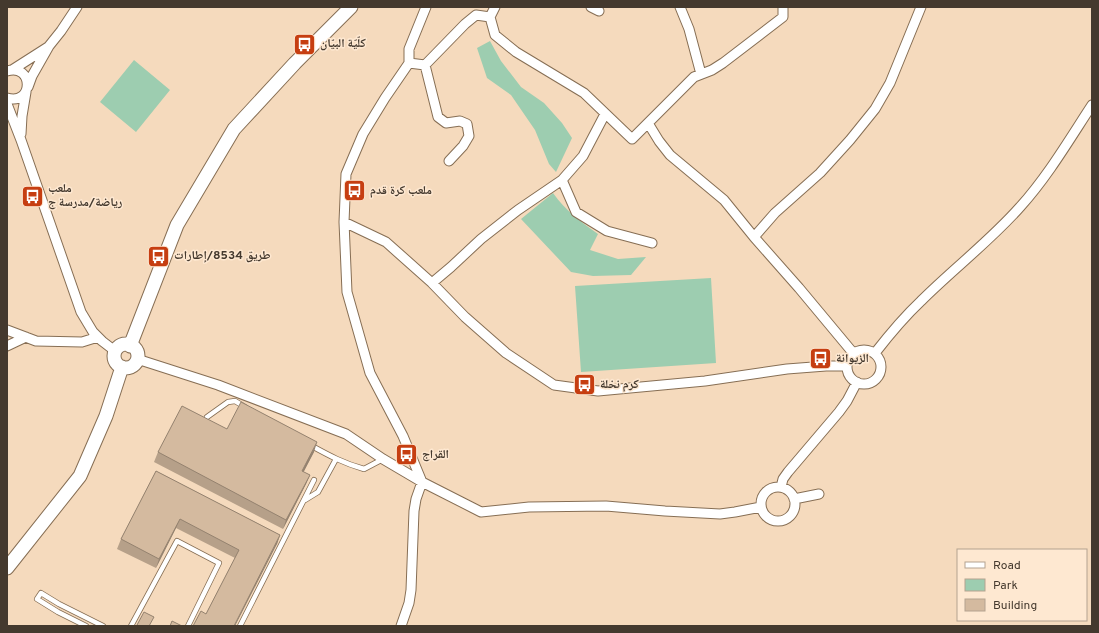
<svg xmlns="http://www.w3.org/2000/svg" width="1099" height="633" viewBox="0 0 1099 633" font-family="Overpass,'Noto Naskh Arabic',sans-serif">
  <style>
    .green { fill: #9dcdb0 }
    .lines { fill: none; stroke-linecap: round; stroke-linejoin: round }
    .lane-casing { stroke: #866e54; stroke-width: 6 }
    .street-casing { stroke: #866e54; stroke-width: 11 }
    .secondary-casing { stroke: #866e54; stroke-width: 15 }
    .lane { stroke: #fff; stroke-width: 4.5 }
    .street { stroke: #fff; stroke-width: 9 }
    .secondary { stroke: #fff; stroke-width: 13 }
    .wall { fill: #b6a089 }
    .shaded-wall { fill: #94826f }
    .building { fill: #d4ba9f; stroke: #94826f }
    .labels { text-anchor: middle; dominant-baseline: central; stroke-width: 3; stroke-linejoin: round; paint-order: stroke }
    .poi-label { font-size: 12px; font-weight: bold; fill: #44392e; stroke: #fee8d1; text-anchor: start }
  </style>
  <rect width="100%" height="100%" fill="#f5dabd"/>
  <!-- green -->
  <path class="green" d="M 490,41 L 501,61 L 521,87 L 544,103 L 562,123 L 572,138 L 556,172 L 549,164 L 535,130 L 511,95 L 487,78 L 477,48 Z
    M 134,60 L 170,90 L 136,132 L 100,102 Z
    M 553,193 C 566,211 580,221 598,234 L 590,250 L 618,259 L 646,257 L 631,275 L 593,276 L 571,272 L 521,219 Z
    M 711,278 L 716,363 L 581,372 L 575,286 Z"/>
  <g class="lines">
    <defs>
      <path id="lane" d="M 207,417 L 228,402 L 235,401 L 245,407
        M 310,445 C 330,456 343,463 364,469 L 383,459
        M 305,500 L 318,492 L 336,459
        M 86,626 L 58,612 L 37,599 L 41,593 L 59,604 L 103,626
        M 131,626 L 177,541 L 219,563 L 188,626
        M 240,626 L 314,480"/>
      <path id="street" d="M 426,7 L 409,49 L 409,63 L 425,65 L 465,24 L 476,15 L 490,17 L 495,35 L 516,52 L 584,93 L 632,139 L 694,77 L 712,70 L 723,63 L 783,17 L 783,7
        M 591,7 L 599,11
        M 680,7 L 689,29 L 701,74
        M 490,17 L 495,7
        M 409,63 L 385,98 L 363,134 L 346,174 L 344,222 L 347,292 L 370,373 L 403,436 L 422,482 L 481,512 L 529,507 L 606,506 L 665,511 L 720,514 L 735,512 L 761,507
        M 425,65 L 438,117 L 446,123 L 460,121 L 467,124 L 469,136 L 463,146 L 449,161
        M 12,70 L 48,47
        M 7,71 C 34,63 34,106 7,98
        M 28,87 L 32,76 L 49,46 L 61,31 L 77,7
        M 7,104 L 21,140 L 81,312 L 93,332 L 102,341 L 115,351
        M 648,123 L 659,141 L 670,155 L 724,200 L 754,237 L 799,288 L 854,354
        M 21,134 L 22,116 L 26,92
        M 562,180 L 576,212 L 607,231 L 652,243
        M 344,222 L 386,242 L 432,283 L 465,317 L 506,353 L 554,385 L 598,391 L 705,381 L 787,369 L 826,366 L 847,366
        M 754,237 L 775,213 L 820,173 L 850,140 L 875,109 L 890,83 L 921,7
        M 432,283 L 451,267 L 481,239 L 518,210 L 562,180 L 583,156 L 605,114
        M 7,330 L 36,341 L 82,342 L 98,337
        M 7,346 L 26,337
        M847 367a17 17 0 1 1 34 0a17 17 0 1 1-34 0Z
        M 875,353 C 889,335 904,317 921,301 C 953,269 990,241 1020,207 C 1048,176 1069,140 1092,105
        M 137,359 L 218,385 L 346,434 L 383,459 L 422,482 L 416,499 L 414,511 L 411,590 L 409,603 L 401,626
        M761 504a17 17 0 1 1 34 0a17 17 0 1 1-34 0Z
        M 781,487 L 783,479 L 788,472 L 839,412 L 847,401 L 857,382
        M 794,499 L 819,494"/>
      <path id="secondary" d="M114 356a12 12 0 1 1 24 0a12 12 0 1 1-24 0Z
        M 130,346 L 177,225 L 234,129 L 295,63 L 351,7
        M 7,568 L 80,476 L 106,416 L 122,367"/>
    </defs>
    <!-- lane casing -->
    <use href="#lane" class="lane-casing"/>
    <!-- street casing -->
    <use href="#street" class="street-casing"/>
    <!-- secondary casing -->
    <use href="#secondary" class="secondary-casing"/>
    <!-- lane -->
    <use href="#lane" class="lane"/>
    <!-- street -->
    <use href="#street" class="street"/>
    <!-- secondary -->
    <use href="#secondary" class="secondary"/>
  </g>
  <!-- wall -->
  <path class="wall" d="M 227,429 L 314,452 L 303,472 L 310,475 L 306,484 L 283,529 L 154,462 L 158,452 Z
    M 156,471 L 280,535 L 277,544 L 206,614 L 235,558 L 176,528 L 156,568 L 117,549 L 121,539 Z"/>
  <!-- shaded-wall -->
  <path class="shaded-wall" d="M 317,442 L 314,452 L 299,481 L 302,471 Z
    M 310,475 L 306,484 L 283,529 L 286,520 Z
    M 180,519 L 176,528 L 156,568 L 159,559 Z
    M 280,535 L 277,544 L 235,626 L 234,626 Z"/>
  <!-- building -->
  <path class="building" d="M 241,402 L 317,442 L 302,471 L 310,475 L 286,520 L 158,452 L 182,406 L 227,429 Z
    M 156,471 L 280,535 L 234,626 L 193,626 L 201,611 L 206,614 L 239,550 L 180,519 L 159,559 L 121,539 Z
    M 144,612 L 154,617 L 149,626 L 140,626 L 137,625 Z
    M 172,621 L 182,626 L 170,626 Z"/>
  <!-- icons -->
  <defs>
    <symbol id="bus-square" viewBox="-11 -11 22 22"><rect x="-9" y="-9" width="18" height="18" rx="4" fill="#c63e11" stroke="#fee8d1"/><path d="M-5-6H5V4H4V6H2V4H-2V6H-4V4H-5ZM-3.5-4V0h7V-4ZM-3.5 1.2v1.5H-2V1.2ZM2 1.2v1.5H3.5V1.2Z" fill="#fff"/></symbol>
  </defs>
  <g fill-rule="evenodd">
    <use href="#bus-square" x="292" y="32" width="25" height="25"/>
    <use href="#bus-square" x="342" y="178" width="25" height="25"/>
    <use href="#bus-square" x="20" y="184" width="25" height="25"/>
    <use href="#bus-square" x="146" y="244" width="25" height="25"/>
    <use href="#bus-square" x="808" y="346" width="25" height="25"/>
    <use href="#bus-square" x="572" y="372" width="25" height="25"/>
    <use href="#bus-square" x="394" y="442" width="25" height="25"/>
  </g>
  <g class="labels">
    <!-- poi labels -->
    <g class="poi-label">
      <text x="320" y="44">كلّيّة البيّان</text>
      <text x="48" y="189">ملعب<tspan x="48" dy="14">رياضة/مدرسة ج</tspan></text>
      <text x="370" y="191">ملعب كرة قدم</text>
      <text x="174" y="256">طريق 8534/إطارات</text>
      <text x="836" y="359">الزيوانة</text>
      <text x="600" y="385">كرم نخلة</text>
      <text x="422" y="455">القراج</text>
    </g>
  </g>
  <!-- border -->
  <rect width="1099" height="633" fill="none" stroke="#44392e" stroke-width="16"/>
  <!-- legend -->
  <rect x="957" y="549" width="130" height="72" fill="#fee8d1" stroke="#b4a290"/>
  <rect x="965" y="562" width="20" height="6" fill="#ffffff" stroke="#b4a290"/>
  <text x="993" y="569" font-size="12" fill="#44392e">Road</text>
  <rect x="965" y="579" width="20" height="12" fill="#9dcdb0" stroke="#b4a290"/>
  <text x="993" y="589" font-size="12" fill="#44392e">Park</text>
  <rect x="965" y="599" width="20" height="12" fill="#d4ba9f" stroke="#b4a290"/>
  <text x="993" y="609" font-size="12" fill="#44392e">Building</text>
</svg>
